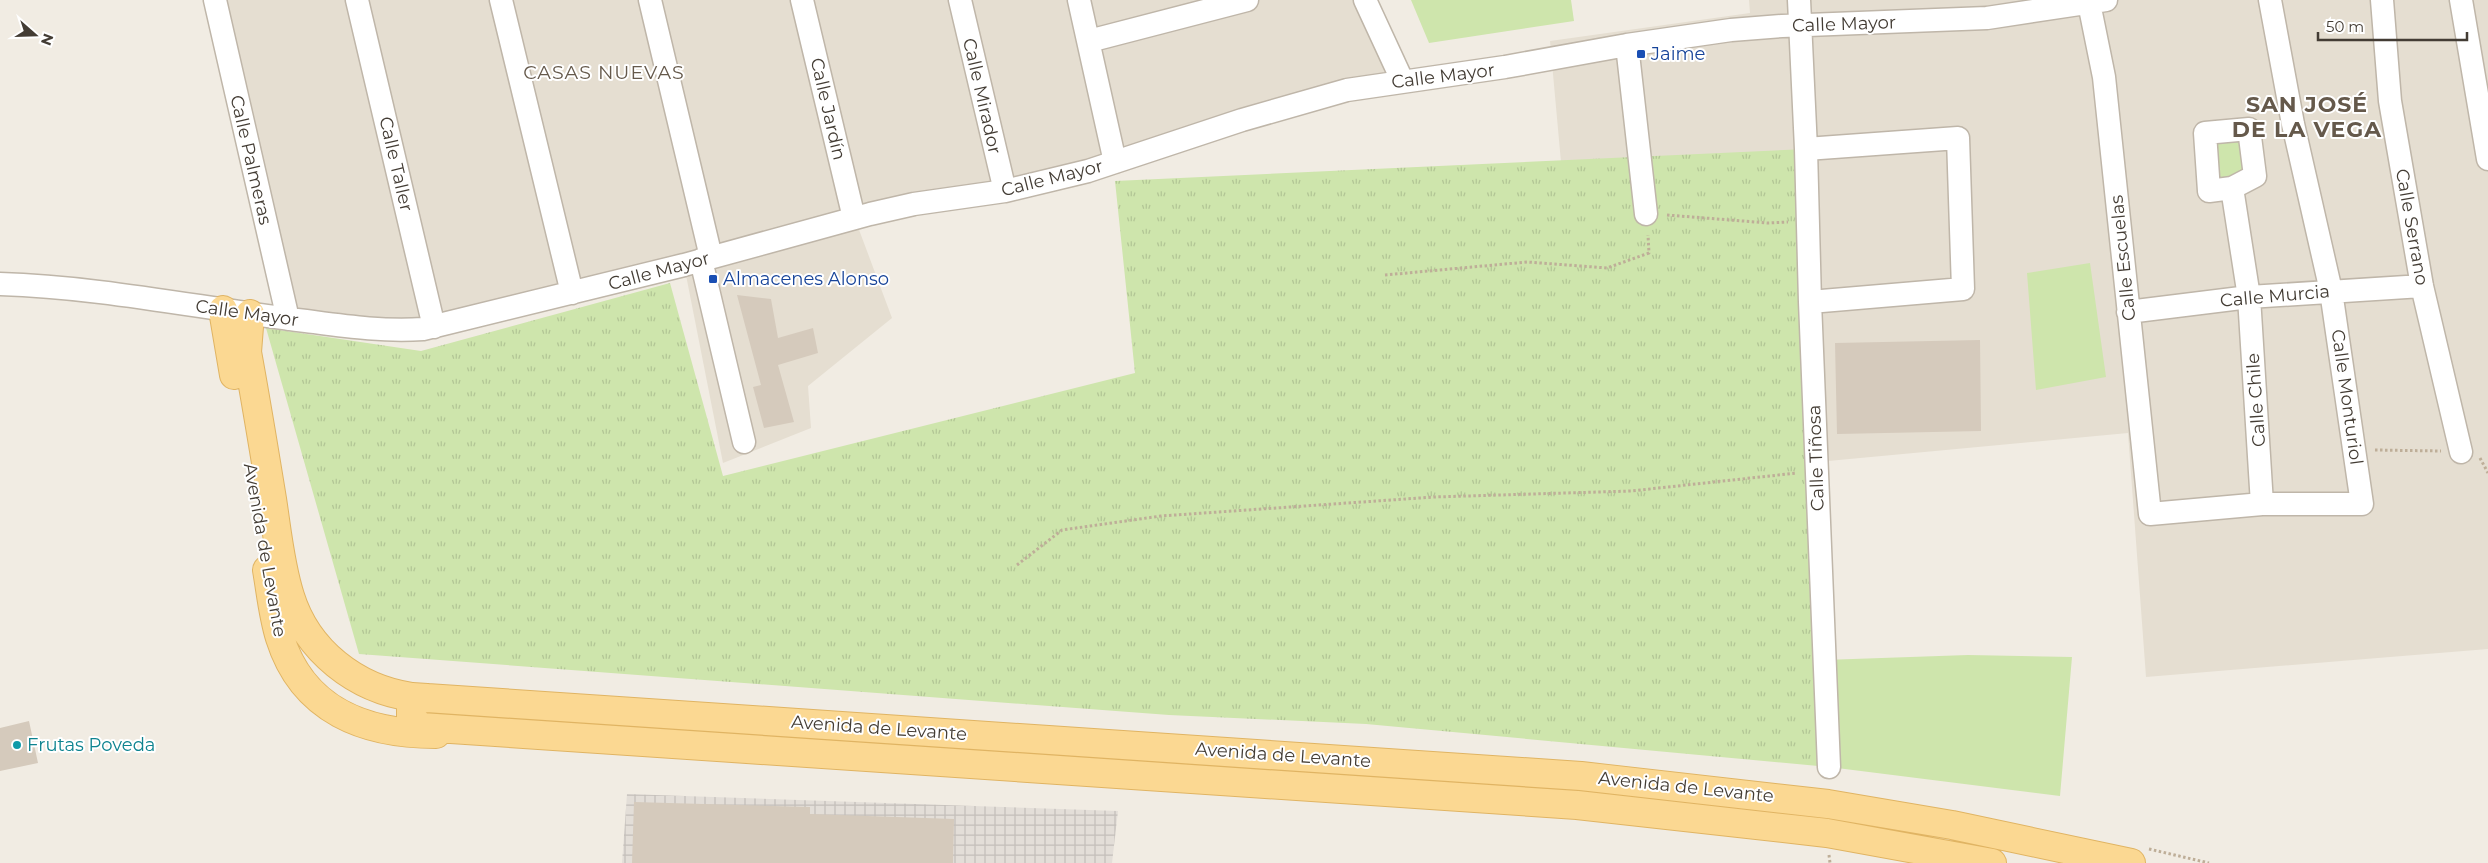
<svg xmlns="http://www.w3.org/2000/svg" width="2488" height="863" viewBox="0 0 2488 863" font-family="Montserrat,sans-serif">
  <style>
    .residential { fill: #e5ded1 }
    .industrial { fill: url(#industrial-grid) }
    .grass { fill: url(#grass-tufts) }
    .park { fill: #cee5ac }
    .building { fill: #d5cabc }
    .lines { fill: none; stroke-linecap: round; stroke-linejoin: round }
    .street-casing { stroke: #bfb6a9; stroke-width: 25 }
    .primary-casing { stroke: #e0b463; stroke-width: 30 }
    .path { stroke: #beae98; stroke-width: 3; stroke-dasharray: 2.5 2.5; stroke-linecap: butt }
    .street { stroke: #fff; stroke-width: 22 }
    .primary { stroke: #fbd892; stroke-width: 28 }
    .transit-dot { fill: #1a4fb4; stroke: #fff; stroke-width: 2 }
    .culture-dot { fill: #0f9aa8; stroke: #fff; stroke-width: 2 }
    .labels { text-anchor: middle; dominant-baseline: central; stroke-width: 4; stroke-linejoin: round; paint-order: stroke }
    .street-label { font-size: 18px; fill: #433c34; stroke: #fff }
    .transit-label { font-size: 18px; fill: #164399; stroke: #fff; text-anchor: start }
    .culture-label { font-size: 18px; fill: #0d838f; stroke: #fff; text-anchor: start }
    .neighbourhood-label { font-size: 19px; letter-spacing: 1px; fill: #65594b; stroke: #fff }
    .district-label { font-size: 22px; font-weight: bold; letter-spacing: 1px; fill: #65594b; stroke: #fff }
  </style>
  <defs>
    <pattern id="industrial-grid" width="8" height="8" patternUnits="userSpaceOnUse" patternTransform="scale(1.25)"><rect width="8" height="8" fill="#e3ded8"/><path d="M0 4h8M4 0v8" fill="none" stroke="#c4bfba"/></pattern>
    <pattern id="grass-tufts" width="24" height="20" patternUnits="userSpaceOnUse" patternTransform="scale(1.25)"><rect width="24" height="20" fill="#cee5ac"/><path d="M3 7l-1-3M5 7V3M7 7l1-3M15 17l-1-3M17 17v-4M19 17l1-3" fill="none" stroke="#b2c595"/></pattern>
  </defs>
  <rect width="100%" height="100%" fill="#f1ece3"/>
  <!-- residential -->
  <path class="residential" d="M 215,0 L 1365,0 L 1402,80 L 855,219 L 892,318 L 808,386 L 811,428 L 723,463 L 684,265 L 455,322 L 288,319 Z
    M 1749,0 L 2488,0 L 2488,649 L 2146,677 L 2128,433 L 1796,464 L 1566,217 L 1550,41 L 1750,13 Z"/>
  <!-- industrial -->
  <path class="industrial" d="M 627,794 L 1118,811 L 1112,863 L 622,863 Z"/>
  <!-- grass -->
  <path class="grass" d="M 1806,149 L 1829,767 L 1366,724 L 1169,715 L 359,654 L 266,328 L 421,351 L 670,283 L 723,476 L 1135,373 L 1115,181 Z"/>
  <!-- park -->
  <path class="park" d="M 1411,0 L 1571,0 L 1574,21 L 1429,43 Z
    M 2210,137 L 2243,140 L 2246,181 L 2213,186 Z
    M 2090,263 L 2106,377 L 2036,390 L 2027,273 Z
    M 1968,655 L 2072,657 L 2060,796 L 1829,767 L 1824,660 Z"/>
  <!-- building -->
  <path class="building" d="M 737,295 L 771,299 L 778,338 L 813,328 L 818,353 L 778,365 L 794,422 L 764,428 L 753,387 L 761,385 Z
    M 1980,340 L 1981,431 L 1837,434 L 1835,343 Z
    M 29,721 L 38,763 L 0,771 L 0,728 Z
    M 634,802 L 810,807 L 810,814 L 954,819 L 953,863 L 632,863 Z"/>
  <g class="lines">
    <defs>
      <path id="street" d="M 215,0 L 288,319
        M 357,0 L 434,327
        M 501,0 L 572,293
        M 650,0 L 711,257
        M 802,0 L 854,218
        M 960,0 L 1005,191
        M 1079,0 L 1115,162
        M 1365,0 L 1402,80
        M 1799,0 L 1806,149 L 1810,302 L 1829,767
        M 2382,0 L 2390,101 L 2422,286 L 2461,452
        M 2461,0 L 2488,159
        M 2089,3 L 2104,77 L 2150,514 L 2262,504 L 2362,504 L 2331,291 L 2293,124 L 2270,0
        M 1089,41 L 1247,0
        M 1627,45 L 1646,214
        M 2249,129 L 2255,176 L 2232,188 L 2209,191 L 2205,133 Z
        M 1806,149 L 1958,138 L 1963,289 L 1810,302
        M 2232,188 L 2249,297 L 2262,504
        M 701,260 L 744,442
        M 0,284 C 102,287 204,309 306,321 C 344,326 384,332 423,329 L 684,265 L 870,214 L 914,204 L 1005,191 L 1088,171 L 1242,120 L 1347,90 L 1505,67 L 1627,45 L 1731,30 L 1782,26 L 1987,18 L 2106,0
        M 2128,312 L 2249,297 L 2422,286"/>
      <path id="primary" d="M 223,310 L 234,375
        M 250,314 L 247,352 C 256,401 264,450 272,499 C 277,531 280,565 290,596 C 307,651 356,689 412,697 L 1581,776 L 1828,804 L 1952,825 L 2131,863
        M 267,570 C 271,593 273,616 280,638 C 303,711 365,734 436,734
        M 428,698 L 419,699 L 411,709 L 411,718 L 421,727 L 1577,805 L 1827,833 L 1992,863"/>
    </defs>
    <!-- street casing -->
    <use href="#street" class="street-casing"/>
    <!-- primary casing -->
    <use href="#primary" class="primary-casing"/>
    <!-- path -->
    <path class="path" d="M 1667,215 L 1768,223 L 1788,222
      M 1385,275 L 1527,262 L 1607,268 L 1649,253 L 1648,235
      M 2375,450 L 2441,451
      M 2480,458 L 2488,473
      M 1017,565 L 1062,530 L 1161,516 L 1434,497 L 1631,491 L 1797,473
      M 2149,849 L 2209,863
      M 1829,855 L 1830,863"/>
    <!-- street -->
    <use href="#street" class="street"/>
    <!-- primary -->
    <use href="#primary" class="primary"/>
  </g>
  <!-- markers -->
  <g class="transit-dot">
    <rect x="1636" y="49" width="10" height="10" rx="2.5"/>
    <rect x="708" y="274" width="10" height="10" rx="2.5"/>
  </g>
  <circle class="culture-dot" cx="17" cy="745" r="5"/>
  <g class="labels">
    <!-- street labels -->
    <g class="street-label">
      <text transform="translate(1844 24) rotate(-2)">Calle Mayor</text>
      <text transform="translate(1443 76) rotate(-7)">Calle Mayor</text>
      <text transform="translate(982 96) rotate(77)">Calle Mirador</text>
      <text transform="translate(828 109) rotate(77)">Calle Jardín</text>
      <text transform="translate(251 160) rotate(77)">Calle Palmeras</text>
      <text transform="translate(396 164) rotate(77)">Calle Taller</text>
      <text transform="translate(1052 178) rotate(-14)">Calle Mayor</text>
      <text transform="translate(2412 227) rotate(80)">Calle Serrano</text>
      <text transform="translate(2123 258) rotate(-96)">Calle Escuelas</text>
      <text transform="translate(659 271) rotate(-15)">Calle Mayor</text>
      <text transform="translate(2275 296) rotate(-5)">Calle Murcia</text>
      <text transform="translate(247 313) rotate(8)">Calle Mayor</text>
      <text transform="translate(2347 397) rotate(82)">Calle Monturiol</text>
      <text transform="translate(2256 400) rotate(-94)">Calle Chile</text>
      <text transform="translate(1816 458) rotate(-92)">Calle Tiñosa</text>
      <text transform="translate(265 550) rotate(80)">Avenida de Levante</text>
      <text transform="translate(879 728) rotate(4)">Avenida de Levante</text>
      <text transform="translate(1283 755) rotate(4)">Avenida de Levante</text>
      <text transform="translate(1686 787) rotate(6)">Avenida de Levante</text>
    </g>
    <!-- transit labels -->
    <g class="transit-label">
      <text x="1651" y="54">Jaime</text>
      <text x="723" y="279">Almacenes Alonso</text>
    </g>
    <!-- culture labels -->
    <g class="culture-label">
      <text x="27" y="745">Frutas Poveda</text>
    </g>
    <!-- neighbourhood labels -->
    <g class="neighbourhood-label">
      <text x="604" y="72">CASAS NUEVAS</text>
    </g>
    <!-- district labels -->
    <g class="district-label">
      <text x="2307" y="104">SAN JOSÉ<tspan x="2307" dy="25">DE LA VEGA</tspan></text>
    </g>
  </g>
  <!-- north arrow -->
  <g transform="translate(35 35) rotate(110)" stroke="#ffffff" stroke-width="4" paint-order="stroke">
  <path d="M0-4L9 19L0 12L-9 19Z" fill="#433c34"/>
  <text y="-8" font-size="14" font-weight="bold" text-anchor="middle" fill="#433c34">N</text>
  </g>
  <!-- scale -->
  <path d="M2318 32v8h149v-8" fill="none" stroke="#433c34" stroke-width="2.5"/>
  <text x="2326" y="32" font-size="15" fill="#433c34" stroke="#ffffff" stroke-width="4" paint-order="stroke">50 m</text>
</svg>
